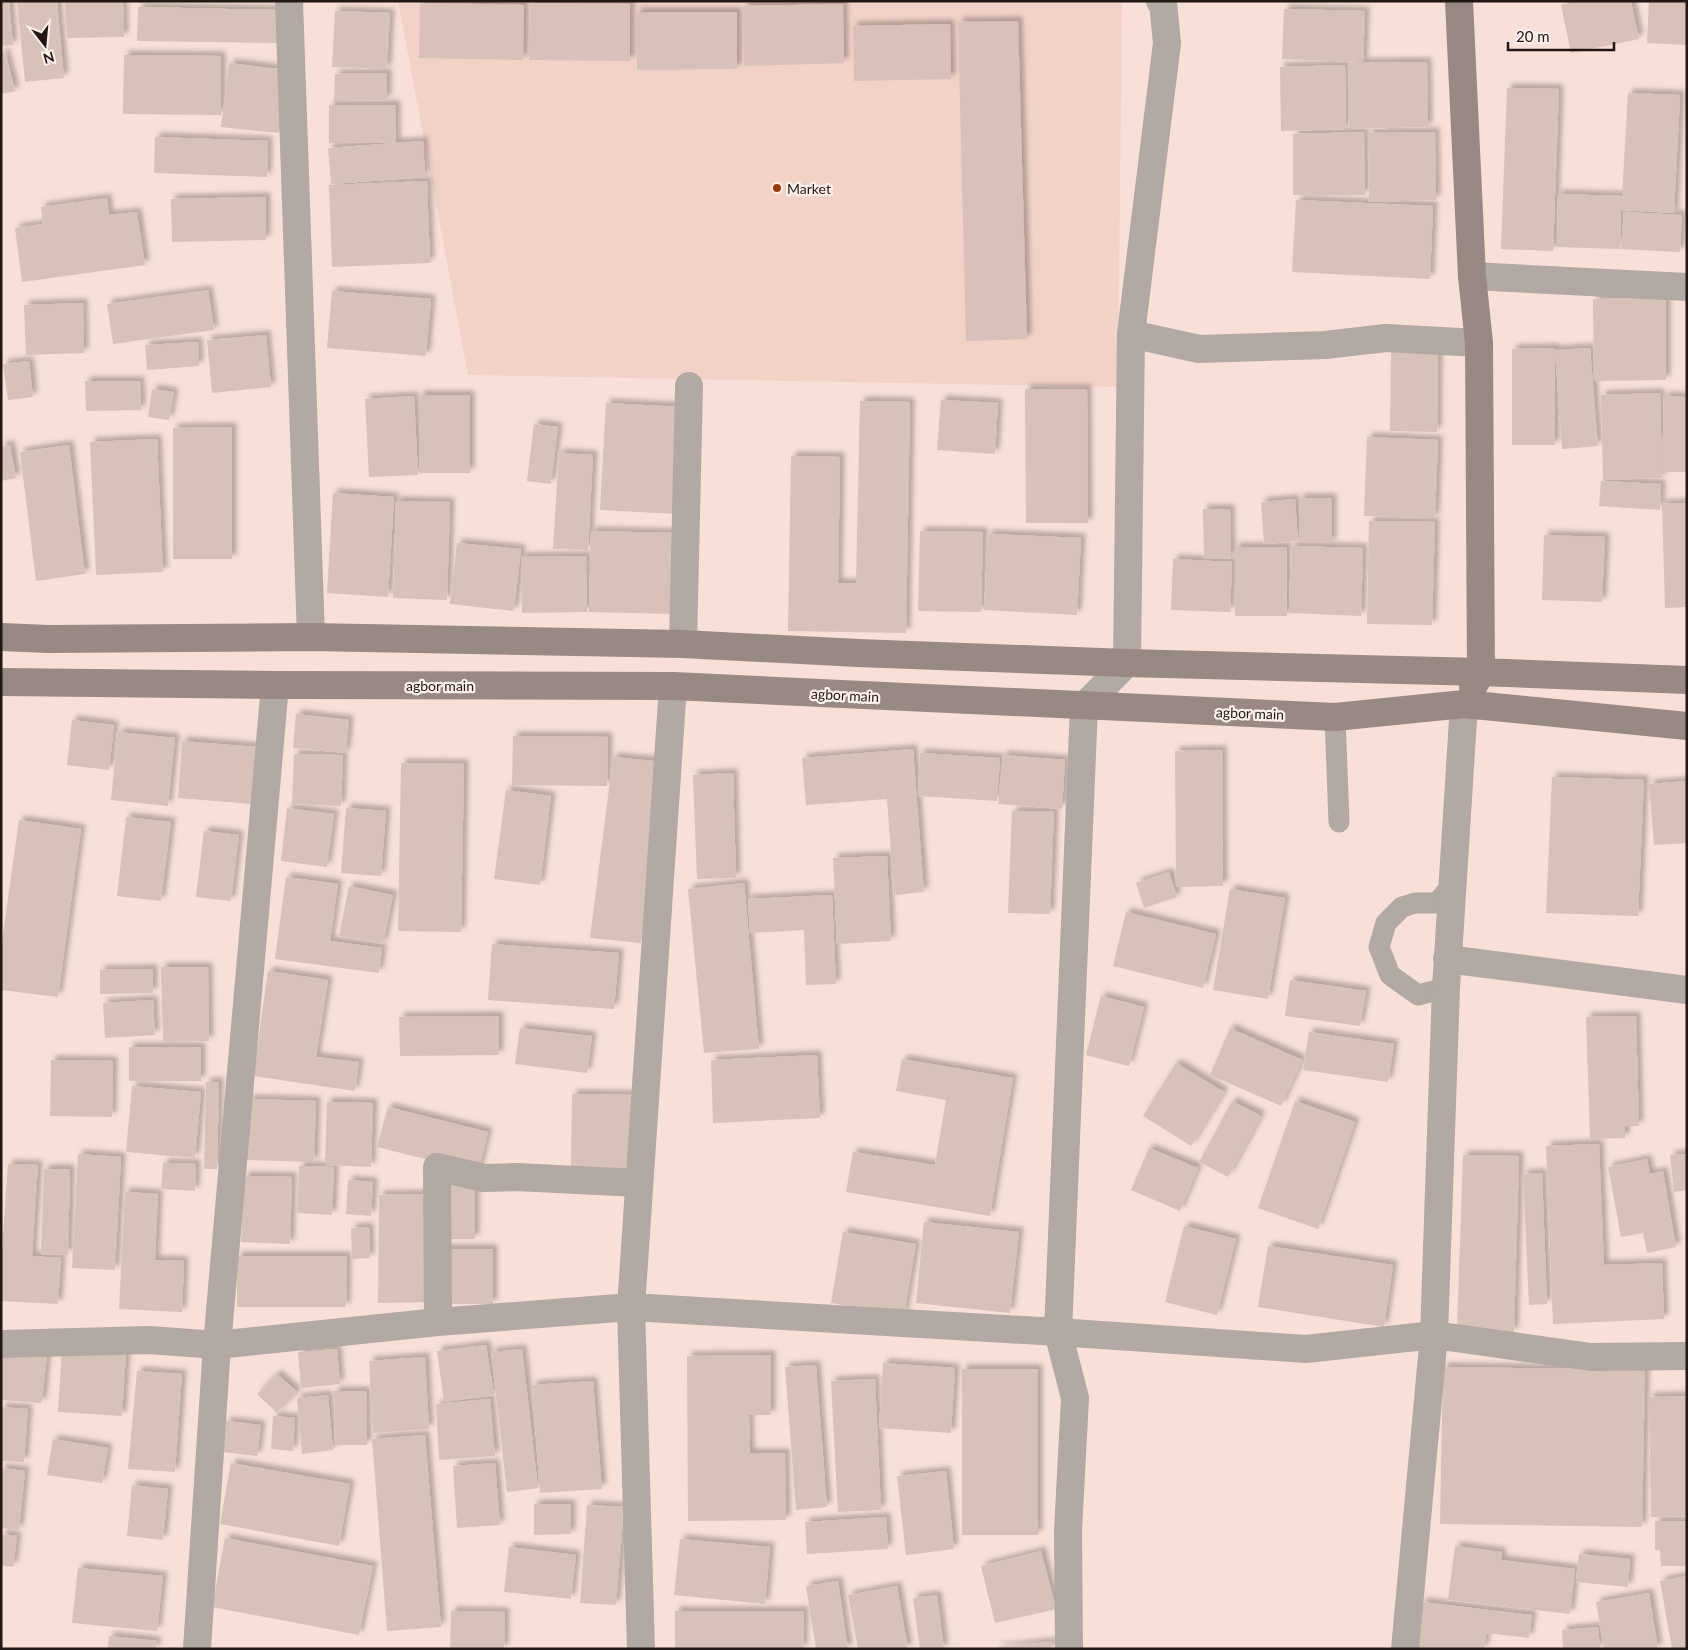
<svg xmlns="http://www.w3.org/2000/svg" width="1688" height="1650" viewBox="0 0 1688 1650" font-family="Lato,sans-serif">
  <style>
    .built { fill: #f2d2c7 }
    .building { fill: #d8c1b8; filter: url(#shadow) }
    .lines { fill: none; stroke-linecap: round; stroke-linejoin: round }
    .lane { stroke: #b2a8a4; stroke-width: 21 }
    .street { stroke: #b2a8a4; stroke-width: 28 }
    .secondary { stroke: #988984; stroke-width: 28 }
    .poi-dot { fill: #9c3709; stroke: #fff0eb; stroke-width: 2 }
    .labels { text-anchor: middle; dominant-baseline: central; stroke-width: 4.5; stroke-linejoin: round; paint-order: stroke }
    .poi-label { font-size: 14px; fill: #211815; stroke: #fff0eb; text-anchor: start }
    .street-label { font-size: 14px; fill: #211815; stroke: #fff0eb }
  </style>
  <defs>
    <filter id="shadow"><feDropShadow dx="4.5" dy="-4.5" stdDeviation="2.5" flood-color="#0004"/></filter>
  </defs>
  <rect width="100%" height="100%" fill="#f8e0d8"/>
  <!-- built -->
  <path class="built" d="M 398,1 L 1122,1 L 1118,387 L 468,375 Z"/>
  <!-- building -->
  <path class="building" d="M 1,1 L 9,1 L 13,45 L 1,46 Z
    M 17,1 L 57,1 L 64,78 L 25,82 Z
    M 65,1 L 123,1 L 124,37 L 67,38 Z
    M 1580,1 L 1631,1 L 1639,39 L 1571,53 L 1561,5 Z
    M 1649,1 L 1687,1 L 1687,45 L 1647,43 Z
    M 420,3 L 524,5 L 523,60 L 419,58 Z
    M 530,3 L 630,4 L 630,61 L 529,60 Z
    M 843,4 L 844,63 L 744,66 L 743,6 Z
    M 138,7 L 278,10 L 277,43 L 137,41 Z
    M 1284,9 L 1365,11 L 1363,62 L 1282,59 Z
    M 335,11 L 390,13 L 387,69 L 332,67 Z
    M 636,12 L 737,12 L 737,69 L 637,70 Z
    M 1018,21 L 1027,339 L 966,341 L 958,22 Z
    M 950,24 L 951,79 L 854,81 L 853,26 Z
    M 5,52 L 15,91 L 1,94 L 1,53 Z
    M 124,55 L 221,56 L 221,115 L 123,114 Z
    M 1427,62 L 1428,127 L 1349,129 L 1348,63 Z
    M 229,63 L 286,70 L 279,133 L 221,127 Z
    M 1345,65 L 1346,129 L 1281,131 L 1280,67 Z
    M 387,73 L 387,100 L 334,101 L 335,74 Z
    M 1507,88 L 1559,89 L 1553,251 L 1501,249 Z
    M 1628,93 L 1680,95 L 1674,213 L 1621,210 L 1620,249 L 1557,247 L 1558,194 L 1622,196 Z
    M 329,105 L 396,105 L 396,143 L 329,143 Z
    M 1364,132 L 1365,195 L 1293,195 L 1293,134 Z
    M 1435,132 L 1436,200 L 1369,202 L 1368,133 Z
    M 155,137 L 268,141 L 267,177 L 154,173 Z
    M 423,141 L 425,177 L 331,184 L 328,148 Z
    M 427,181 L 430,263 L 332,267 L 329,185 Z
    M 266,197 L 266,240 L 172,242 L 171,199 Z
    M 107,198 L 109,215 L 137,212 L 145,265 L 22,282 L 15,228 L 43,224 L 41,207 Z
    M 1296,200 L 1433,206 L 1430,279 L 1292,272 Z
    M 1624,212 L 1682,215 L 1680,252 L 1621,249 Z
    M 208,290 L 214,330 L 113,344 L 107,304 Z
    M 332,291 L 431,299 L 426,356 L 327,348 Z
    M 1666,298 L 1666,380 L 1594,381 L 1593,299 Z
    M 83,303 L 84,353 L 26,355 L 24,305 Z
    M 266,335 L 271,387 L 212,393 L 207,340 Z
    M 198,342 L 199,366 L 147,370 L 145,345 Z
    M 1555,348 L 1555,445 L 1512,445 L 1512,349 Z
    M 1590,348 L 1598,446 L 1562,449 L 1555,350 Z
    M 1391,352 L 1438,353 L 1437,432 L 1390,431 Z
    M 29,361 L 33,397 L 8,400 L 3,364 Z
    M 85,381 L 140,381 L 141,410 L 86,411 Z
    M 152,389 L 174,392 L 169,420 L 148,417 Z
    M 1025,389 L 1087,389 L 1088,523 L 1026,523 Z
    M 1660,393 L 1662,470 L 1664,396 L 1687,397 L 1687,472 L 1662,472 L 1662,478 L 1603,480 L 1601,395 Z
    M 419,395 L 470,395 L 470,473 L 419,473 Z
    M 414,396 L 418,475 L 369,477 L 365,399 Z
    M 941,400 L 998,403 L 995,454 L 937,450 Z
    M 860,401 L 910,402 L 906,633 L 788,631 L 791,456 L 840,457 L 838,583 L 856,583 Z
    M 606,403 L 683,407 L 678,514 L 600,510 Z
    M 534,424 L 558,427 L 551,484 L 527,481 Z
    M 232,427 L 232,559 L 173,559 L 173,428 Z
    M 1367,437 L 1438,440 L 1435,518 L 1364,516 Z
    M 157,439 L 163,572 L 96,575 L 90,442 Z
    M 10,445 L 16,478 L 1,481 L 1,446 Z
    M 69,445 L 85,574 L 36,581 L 20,452 Z
    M 559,453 L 593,455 L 588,550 L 553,549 Z
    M 1601,481 L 1661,484 L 1660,510 L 1599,506 Z
    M 333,493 L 394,497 L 388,597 L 327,593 Z
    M 1299,498 L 1332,498 L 1332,543 L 1299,543 Z
    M 1295,499 L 1298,541 L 1264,544 L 1261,502 Z
    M 396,501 L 450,502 L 447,600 L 393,598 Z
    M 1687,503 L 1687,607 L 1665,608 L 1662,504 Z
    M 1203,509 L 1230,509 L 1231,559 L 1204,559 Z
    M 1369,521 L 1435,522 L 1432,625 L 1367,624 Z
    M 591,531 L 676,533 L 673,614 L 589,612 Z
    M 920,531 L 983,532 L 981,612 L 918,611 Z
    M 988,534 L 1081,538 L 1077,615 L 984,610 Z
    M 1544,535 L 1605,537 L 1602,602 L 1542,600 Z
    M 457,543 L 521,549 L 514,611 L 450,604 Z
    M 1291,546 L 1363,548 L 1361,616 L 1289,613 Z
    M 1235,547 L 1287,547 L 1287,616 L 1235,616 Z
    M 586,556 L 587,612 L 522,613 L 521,557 Z
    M 1173,559 L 1232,562 L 1230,612 L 1171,610 Z
    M 296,714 L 349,720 L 346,753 L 293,748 Z
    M 72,720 L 114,725 L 109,770 L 67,765 Z
    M 118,732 L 175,738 L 168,806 L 111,800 Z
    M 513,736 L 608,737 L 607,786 L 512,785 Z
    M 182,741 L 256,747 L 252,804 L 178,798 Z
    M 913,749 L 924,892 L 894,895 L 887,799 L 806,805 L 802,758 Z
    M 1222,750 L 1223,886 L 1176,887 L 1175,751 Z
    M 920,753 L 1000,758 L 997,801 L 918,796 Z
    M 294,754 L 343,755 L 341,806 L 292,804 Z
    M 1003,755 L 1065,760 L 1062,809 L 998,804 Z
    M 613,757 L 663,762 L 641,943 L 590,938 Z
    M 401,763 L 464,764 L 461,932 L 398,931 Z
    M 733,773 L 736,878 L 697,879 L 693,775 Z
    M 1552,777 L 1644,780 L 1638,916 L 1546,913 Z
    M 1687,781 L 1687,843 L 1654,845 L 1649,784 Z
    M 506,790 L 551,796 L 540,885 L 494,879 Z
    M 287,808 L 334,814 L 327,867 L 281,861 Z
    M 346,808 L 386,811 L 381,876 L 341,873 Z
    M 1012,811 L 1054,811 L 1050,914 L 1008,913 Z
    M 126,817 L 171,822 L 161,901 L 117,896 Z
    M 19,820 L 81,829 L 58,997 L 1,990 L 1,949 Z
    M 204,831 L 239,835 L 231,901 L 196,897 Z
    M 887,856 L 891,941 L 837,944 L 833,858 Z
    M 1169,872 L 1177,897 L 1144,908 L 1136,883 Z
    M 286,877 L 338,884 L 330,941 L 382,948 L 379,973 L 275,959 Z
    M 744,883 L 759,1049 L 704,1053 L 688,889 Z
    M 349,886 L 393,895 L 383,944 L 339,936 Z
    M 1230,889 L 1285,898 L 1268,999 L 1213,990 Z
    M 832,895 L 836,984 L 806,985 L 804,930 L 750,933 L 748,899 Z
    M 1126,912 L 1216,934 L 1203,988 L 1113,966 Z
    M 492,944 L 619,953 L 614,1009 L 488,1000 Z
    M 161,967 L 208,967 L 209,1041 L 163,1042 Z
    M 153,969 L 153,993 L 100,994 L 100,970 Z
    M 268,971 L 328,980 L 316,1057 L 359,1062 L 355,1091 L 253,1076 Z
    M 1290,980 L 1366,991 L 1360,1026 L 1285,1016 Z
    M 1101,996 L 1144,1007 L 1129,1066 L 1086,1055 Z
    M 153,1000 L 155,1035 L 105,1038 L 103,1003 Z
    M 499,1016 L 499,1055 L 400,1056 L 399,1017 Z
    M 1636,1016 L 1639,1126 L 1625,1126 L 1625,1138 L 1590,1139 L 1586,1017 Z
    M 520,1028 L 592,1036 L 587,1073 L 515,1064 Z
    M 1230,1028 L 1302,1060 L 1281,1106 L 1210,1075 Z
    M 1309,1032 L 1394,1044 L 1388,1082 L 1303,1070 Z
    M 129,1047 L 201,1047 L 201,1081 L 129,1081 Z
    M 817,1055 L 820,1118 L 713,1123 L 711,1060 Z
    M 902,1059 L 1013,1078 L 990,1216 L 846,1192 L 853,1152 L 935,1165 L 946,1100 L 896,1091 Z
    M 51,1060 L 113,1061 L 112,1117 L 50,1116 Z
    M 1176,1063 L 1224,1092 L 1191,1146 L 1143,1116 Z
    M 206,1082 L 219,1082 L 217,1169 L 204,1169 Z
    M 132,1086 L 201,1092 L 195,1158 L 126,1152 Z
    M 572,1094 L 635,1095 L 633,1170 L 571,1169 Z
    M 249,1099 L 316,1101 L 314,1162 L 247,1160 Z
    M 1232,1101 L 1261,1116 L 1228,1177 L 1199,1162 Z
    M 1295,1101 L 1355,1122 L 1318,1229 L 1258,1208 Z
    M 327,1102 L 373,1103 L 371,1167 L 325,1165 Z
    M 388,1107 L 488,1132 L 478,1172 L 377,1147 Z
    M 1599,1144 L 1604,1265 L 1662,1263 L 1664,1319 L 1553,1324 L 1546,1146 Z
    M 1149,1148 L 1198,1168 L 1180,1211 L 1131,1190 Z
    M 78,1154 L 121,1157 L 115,1270 L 72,1268 Z
    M 1687,1154 L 1687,1190 L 1674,1192 L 1670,1155 Z
    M 1463,1155 L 1519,1156 L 1514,1332 L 1457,1330 Z
    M 1647,1159 L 1650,1174 L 1663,1171 L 1676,1247 L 1647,1253 L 1643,1233 L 1621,1237 L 1608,1167 Z
    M 163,1163 L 196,1164 L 195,1191 L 161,1189 Z
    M 8,1164 L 38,1165 L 32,1256 L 61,1258 L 58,1304 L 1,1301 L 1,1264 Z
    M 299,1166 L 334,1167 L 332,1215 L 297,1213 Z
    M 44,1169 L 70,1169 L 68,1255 L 41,1254 Z
    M 1542,1173 L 1547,1304 L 1529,1305 L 1523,1174 Z
    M 244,1176 L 292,1177 L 290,1244 L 241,1242 Z
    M 348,1180 L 373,1182 L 371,1216 L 346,1214 Z
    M 475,1185 L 475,1239 L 441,1239 L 441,1186 Z
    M 125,1192 L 158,1194 L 155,1260 L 184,1261 L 182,1312 L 119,1309 Z
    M 434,1194 L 434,1302 L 378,1303 L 379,1195 Z
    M 924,1222 L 1019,1232 L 1010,1313 L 916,1303 Z
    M 1184,1226 L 1236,1239 L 1217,1315 L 1165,1302 Z
    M 369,1227 L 370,1258 L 352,1259 L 351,1228 Z
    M 843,1232 L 916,1244 L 904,1315 L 831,1303 Z
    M 1268,1246 L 1393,1265 L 1384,1327 L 1258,1307 Z
    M 440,1249 L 493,1249 L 493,1304 L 440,1304 Z
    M 237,1256 L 347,1256 L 346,1307 L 237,1307 Z
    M 486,1345 L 494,1395 L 444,1402 L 437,1351 Z
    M 62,1347 L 126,1352 L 122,1416 L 58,1412 Z
    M 337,1349 L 340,1384 L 301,1388 L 298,1352 Z
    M 522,1349 L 538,1488 L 507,1492 L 491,1352 Z
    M 1,1350 L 47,1353 L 42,1403 L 1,1400 Z
    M 771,1355 L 771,1415 L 749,1415 L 750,1453 L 785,1453 L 786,1520 L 688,1521 L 687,1356 Z
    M 425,1357 L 429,1429 L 373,1433 L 369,1361 Z
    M 883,1363 L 955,1368 L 951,1433 L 879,1428 Z
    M 816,1365 L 827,1507 L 796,1510 L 785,1367 Z
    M 1443,1367 L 1645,1370 L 1642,1527 L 1440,1524 Z
    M 962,1369 L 1038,1369 L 1038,1535 L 962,1535 Z
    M 137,1371 L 182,1374 L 175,1472 L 128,1469 Z
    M 277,1374 L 297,1392 L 277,1413 L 257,1394 Z
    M 875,1379 L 881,1510 L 838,1512 L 831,1381 Z
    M 593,1381 L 602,1489 L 540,1493 L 532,1385 Z
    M 334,1391 L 366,1391 L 367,1445 L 335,1445 Z
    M 328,1395 L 333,1450 L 302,1454 L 297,1398 Z
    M 1687,1396 L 1687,1516 L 1651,1517 L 1649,1397 Z
    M 490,1399 L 495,1456 L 439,1460 L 436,1404 Z
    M 1,1407 L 28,1409 L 24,1462 L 1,1461 Z
    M 273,1416 L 295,1418 L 293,1451 L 271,1449 Z
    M 226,1421 L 261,1425 L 257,1456 L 222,1452 Z
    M 425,1435 L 441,1627 L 387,1631 L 372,1439 Z
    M 53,1439 L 108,1448 L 102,1483 L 47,1475 Z
    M 231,1463 L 350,1484 L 339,1546 L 220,1524 Z
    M 495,1463 L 500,1525 L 457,1528 L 453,1466 Z
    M 1,1468 L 25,1471 L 19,1530 L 1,1528 Z
    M 946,1471 L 954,1549 L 906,1555 L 897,1476 Z
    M 132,1485 L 168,1489 L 163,1540 L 127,1536 Z
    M 534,1504 L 571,1504 L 571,1534 L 534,1535 Z
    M 587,1505 L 624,1507 L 616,1605 L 580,1603 Z
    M 886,1517 L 888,1549 L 807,1554 L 805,1522 Z
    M 1655,1521 L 1687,1521 L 1687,1566 L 1661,1566 L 1660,1550 L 1655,1550 Z
    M 1,1534 L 17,1536 L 13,1567 L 1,1565 Z
    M 225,1538 L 373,1566 L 359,1635 L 212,1607 Z
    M 680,1539 L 770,1547 L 765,1604 L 674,1595 Z
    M 1455,1546 L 1502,1552 L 1501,1560 L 1575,1569 L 1570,1614 L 1448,1600 Z
    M 509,1547 L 576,1555 L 571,1599 L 504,1592 Z
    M 1041,1551 L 1056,1609 L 995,1623 L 981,1566 Z
    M 1579,1554 L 1630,1559 L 1628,1587 L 1576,1582 Z
    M 78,1568 L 163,1576 L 157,1631 L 72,1623 Z
    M 1687,1576 L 1687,1649 L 1672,1649 L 1660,1581 Z
    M 838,1581 L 848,1649 L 816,1649 L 806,1586 Z
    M 897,1586 L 908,1649 L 858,1649 L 848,1595 Z
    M 1649,1593 L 1658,1649 L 1604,1649 L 1596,1602 Z
    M 937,1595 L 944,1649 L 920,1649 L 913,1598 Z
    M 1422,1602 L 1532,1615 L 1529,1638 L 1486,1633 L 1484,1649 L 1417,1649 Z
    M 451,1611 L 505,1612 L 504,1649 L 450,1649 Z
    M 675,1611 L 804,1611 L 803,1649 L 675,1649 Z
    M 1598,1627 L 1600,1649 L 1563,1649 L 1562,1630 Z
    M 109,1636 L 157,1641 L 156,1649 L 108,1649 Z
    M 1052,1642 L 1052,1649 L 998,1649 L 998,1647 Z"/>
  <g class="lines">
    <!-- lane -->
    <path class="lane" d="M 1335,717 L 1339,822
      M 1446,988 L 1418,995 L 1390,975 L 1379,947 L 1386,923 L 1402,907 L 1415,903 L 1437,903 L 1452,885"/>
    <!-- street -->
    <path class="street" d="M 289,1 L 311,637
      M 1472,276 L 1687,287
      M 1131,334 L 1199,349 L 1325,345 L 1386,338 L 1479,343
      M 683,644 L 689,386
      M 1447,959 L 1687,990
      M 438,1322 L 437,1167 L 484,1178 L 516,1177 L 638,1183
      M 1,1344 L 149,1340 L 217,1345 L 438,1322 L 631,1307 L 1058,1332 L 1306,1349 L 1434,1335 L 1591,1357 L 1687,1356
      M 197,1649 L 217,1345 L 275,685
      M 641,1649 L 631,1307 L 673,686
      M 1069,1649 L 1068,1531 L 1075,1398 L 1058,1332 L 1084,706 L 1127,663 L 1131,334 L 1167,43 L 1163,3 L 1160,1
      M 1405,1649 L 1434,1335 L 1446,988 L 1464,704"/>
    <!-- secondary -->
    <path class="secondary" d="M 1459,1 L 1472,276 L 1479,343 L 1481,672 L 1473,687
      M 1,637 L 48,639 L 311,637 L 683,644 L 858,653 L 1127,663 L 1481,672 L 1687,680
      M 1,682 L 275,685 L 673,686 L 1335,717 L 1464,704 L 1687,726"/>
  </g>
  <!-- markers -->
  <circle class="poi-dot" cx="777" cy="188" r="5"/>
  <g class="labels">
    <!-- poi labels -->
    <g class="poi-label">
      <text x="787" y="188">Market</text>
    </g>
    <!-- street labels -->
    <g class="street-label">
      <text x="440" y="685">agbor main</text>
      <text transform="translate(845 695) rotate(3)">agbor main</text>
      <text transform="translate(1250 713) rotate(2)">agbor main</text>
    </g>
  </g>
  <!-- border -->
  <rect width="1688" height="1650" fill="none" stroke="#211815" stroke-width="5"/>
  <!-- north arrow -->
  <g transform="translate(45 45) rotate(164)" stroke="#fff0eb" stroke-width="4" paint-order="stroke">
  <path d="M0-4L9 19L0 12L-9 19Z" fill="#211815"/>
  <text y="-8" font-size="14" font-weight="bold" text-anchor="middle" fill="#211815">N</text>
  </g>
  <!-- scale -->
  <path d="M1508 42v8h106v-8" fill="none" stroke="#211815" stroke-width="2.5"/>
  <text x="1516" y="42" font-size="15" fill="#211815" stroke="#fff0eb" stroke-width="4" paint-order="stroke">20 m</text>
</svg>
